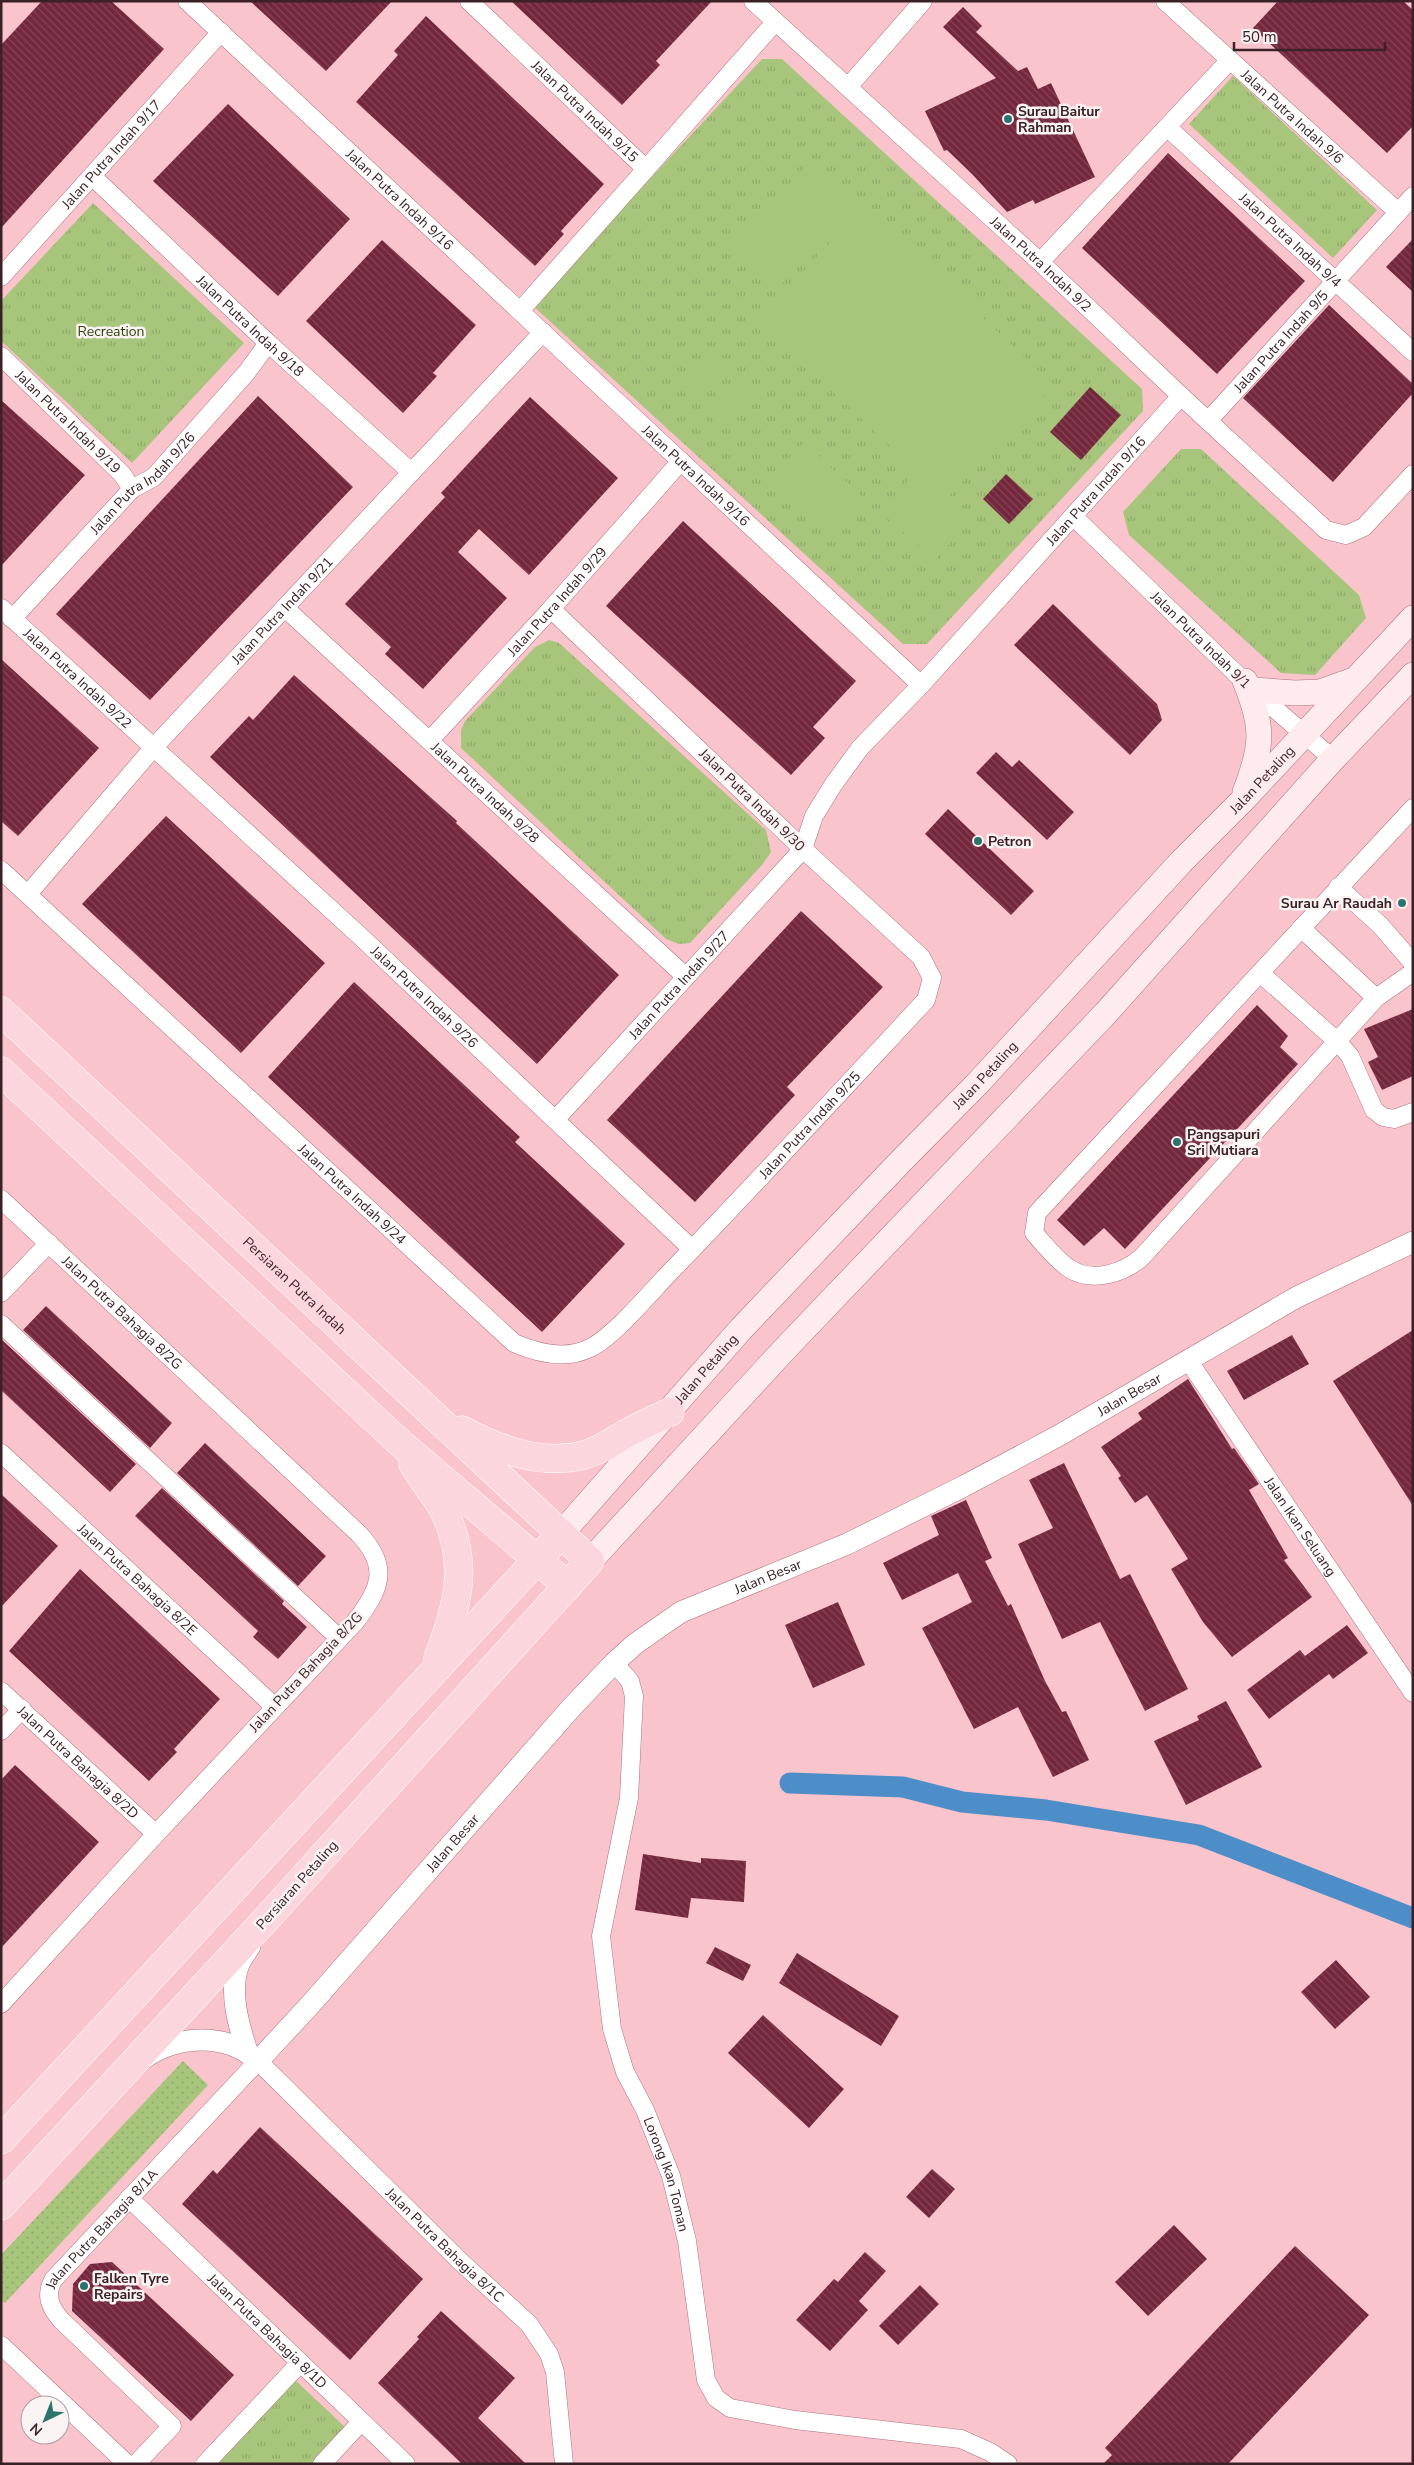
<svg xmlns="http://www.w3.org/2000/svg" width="1414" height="2465" viewBox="0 0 1414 2465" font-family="'Nunito Sans',sans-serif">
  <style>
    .grass { fill: url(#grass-dots) }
    .park { fill: url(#park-tufts) }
    .garden { fill: #a7c67c }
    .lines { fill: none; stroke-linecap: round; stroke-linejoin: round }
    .canal { stroke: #4e8ec8; stroke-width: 21 }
    .building { fill: url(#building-back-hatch) }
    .minor-casing { stroke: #b0737e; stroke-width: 19 }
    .tertiary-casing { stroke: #b0737e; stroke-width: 22 }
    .secondary-casing { stroke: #b0737e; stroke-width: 26 }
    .primary-casing { stroke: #fff; stroke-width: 29 }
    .minor { stroke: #fff; stroke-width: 18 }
    .tertiary { stroke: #fff; stroke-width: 21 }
    .secondary { stroke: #fdebee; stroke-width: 25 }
    .primary { stroke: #fbd7dd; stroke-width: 28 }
    .poi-dot { fill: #2b736d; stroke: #faf3f4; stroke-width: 2 }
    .labels { text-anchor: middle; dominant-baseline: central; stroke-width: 5; stroke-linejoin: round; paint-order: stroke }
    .street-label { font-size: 14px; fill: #3a2126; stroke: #faf3f4 }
    .poi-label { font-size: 14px; font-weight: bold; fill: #3a2126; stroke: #faf3f4; text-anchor: start }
    .park-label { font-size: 14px; fill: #2f4309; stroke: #faf3f4 }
  </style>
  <defs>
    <pattern id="grass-dots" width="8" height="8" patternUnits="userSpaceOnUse" patternTransform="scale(1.25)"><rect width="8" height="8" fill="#a7c67c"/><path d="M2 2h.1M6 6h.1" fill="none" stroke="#90aa6b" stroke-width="1.8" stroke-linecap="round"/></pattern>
    <pattern id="park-tufts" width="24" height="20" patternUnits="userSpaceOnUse" patternTransform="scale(1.25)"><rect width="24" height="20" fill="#a7c67c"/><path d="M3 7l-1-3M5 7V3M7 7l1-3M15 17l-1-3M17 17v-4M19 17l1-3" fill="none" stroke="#90aa6b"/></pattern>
    <pattern id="building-back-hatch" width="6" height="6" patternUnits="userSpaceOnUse" patternTransform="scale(1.25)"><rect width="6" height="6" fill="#74273c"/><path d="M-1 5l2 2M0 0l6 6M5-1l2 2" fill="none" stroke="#844556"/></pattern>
  </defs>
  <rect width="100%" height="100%" fill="#fac4cd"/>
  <!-- grass -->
  <path class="grass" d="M 183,2061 L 208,2085 L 5,2303 L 1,2300 L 1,2255 Z"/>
  <!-- park -->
  <path class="park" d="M 762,59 L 782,59 L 1142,389 L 1143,411 L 927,644 L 903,644 L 532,305 Z
    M 1233,76 L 1377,210 L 1333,258 L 1189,124 Z
    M 93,203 L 244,343 L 132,463 L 1,341 L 1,301 Z
    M 1181,449 L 1201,449 L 1359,595 L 1366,618 L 1315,675 L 1281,673 L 1129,535 L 1123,512 Z
    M 549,640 L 559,643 L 766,830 L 771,852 L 762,865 L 690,943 L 679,944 L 666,939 L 461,748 L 461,730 L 465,721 L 535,647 Z
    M 294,2379 L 346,2428 L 313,2464 L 216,2464 Z"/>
  <!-- garden -->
  <path class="garden" d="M 808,164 L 854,208 L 779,287 L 733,243 Z
    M 865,206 L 1054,385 L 946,499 L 757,320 Z
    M 709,356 L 725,371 L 695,403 L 679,388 Z
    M 737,383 L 754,398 L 724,430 L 707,414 Z
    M 804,442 L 866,500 L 834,534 L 772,476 Z
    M 911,478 L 965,526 L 935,560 L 880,512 Z"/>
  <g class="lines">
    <!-- canal -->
    <path class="canal" d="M 790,1783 L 903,1787 L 962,1802 L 1046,1810 L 1199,1835 L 1413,1918"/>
  </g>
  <!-- building -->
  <path class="building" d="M 42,1 L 111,1 L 164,49 L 1,228 L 1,45 Z
    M 250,1 L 392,1 L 326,71 Z
    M 511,1 L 712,1 L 656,61 L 660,65 L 622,105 Z
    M 1278,1 L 1403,1 L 1413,10 L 1413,126 L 1387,153 L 1253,28 Z
    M 963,7 L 982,26 L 976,32 L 1018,71 L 1027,67 L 1038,89 L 1051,83 L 1095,177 L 1035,204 L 1033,200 L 1007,212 L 972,174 L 947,150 L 944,151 L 925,111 L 996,78 L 943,27 Z
    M 426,16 L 604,184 L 561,231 L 564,234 L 535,266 L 356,102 L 398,55 L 394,51 Z
    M 228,104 L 350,219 L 278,296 L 153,181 Z
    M 1168,153 L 1305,281 L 1217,374 L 1082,248 Z
    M 1413,239 L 1413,292 L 1386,267 Z
    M 382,240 L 476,325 L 433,373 L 437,376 L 403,413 L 306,321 Z
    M 1329,305 L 1413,384 L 1413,393 L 1333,482 L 1243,398 Z
    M 1090,387 L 1121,415 L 1081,460 L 1050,432 Z
    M 258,396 L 353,487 L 150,700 L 56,614 Z
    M 530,397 L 618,478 L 529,575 L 479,529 L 458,552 L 507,598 L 423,689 L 385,654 L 391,647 L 345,604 L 445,497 L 441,493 Z
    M 1,400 L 85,475 L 1,566 Z
    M 1006,474 L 1033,499 L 1009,524 L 983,499 Z
    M 683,521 L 856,681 L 813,727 L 825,738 L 791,775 L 606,606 Z
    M 1053,604 L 1157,704 L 1162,720 L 1130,755 L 1014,645 Z
    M 1,659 L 99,748 L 18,836 L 1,821 Z
    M 294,675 L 457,821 L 456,823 L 619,975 L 537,1064 L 210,757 L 249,716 L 253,720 Z
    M 996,752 L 1012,767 L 1019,760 L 1074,812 L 1047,840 L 976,773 Z
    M 948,809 L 1034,891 L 1011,915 L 925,834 Z
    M 166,816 L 325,963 L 241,1053 L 82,904 Z
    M 801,911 L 883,987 L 787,1087 L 795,1095 L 695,1202 L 607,1120 Z
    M 354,982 L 520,1137 L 515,1142 L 625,1244 L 542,1332 L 268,1077 Z
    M 1257,1005 L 1288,1036 L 1280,1047 L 1298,1064 L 1125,1249 L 1104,1228 L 1084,1246 L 1057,1220 Z
    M 1413,1009 L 1413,1076 L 1382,1090 L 1368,1062 L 1378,1057 L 1364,1029 Z
    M 46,1306 L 172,1423 L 150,1448 L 23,1330 Z
    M 1413,1330 L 1413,1506 L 1333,1381 Z
    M 1292,1335 L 1309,1364 L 1244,1400 L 1227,1371 Z
    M 1,1339 L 136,1464 L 110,1492 L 1,1390 Z
    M 1188,1379 L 1232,1449 L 1234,1448 L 1259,1484 L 1249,1490 L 1288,1558 L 1284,1560 L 1312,1597 L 1232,1657 L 1203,1622 L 1171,1569 L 1188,1559 L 1147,1495 L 1135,1503 L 1118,1478 L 1121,1476 L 1101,1447 L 1142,1419 L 1138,1413 Z
    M 205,1443 L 326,1556 L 298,1586 L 177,1473 Z
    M 1064,1463 L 1120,1579 L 1130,1574 L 1188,1689 L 1145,1711 L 1100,1622 L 1062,1639 L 1018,1544 L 1053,1528 L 1029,1480 Z
    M 162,1488 L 284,1601 L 282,1604 L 307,1627 L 278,1659 L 253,1637 L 258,1631 L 135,1516 Z
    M 1,1494 L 58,1546 L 1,1607 Z
    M 966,1500 L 992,1558 L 985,1561 L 1008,1606 L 1011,1604 L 1045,1681 L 1062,1712 L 1066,1711 L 1089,1760 L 1053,1777 L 1018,1707 L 974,1729 L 922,1628 L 972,1602 L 958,1573 L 902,1600 L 883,1563 L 939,1535 L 931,1516 Z
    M 80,1569 L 220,1699 L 174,1749 L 177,1752 L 149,1781 L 9,1651 Z
    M 838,1602 L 865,1665 L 813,1688 L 785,1625 Z
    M 1347,1625 L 1368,1653 L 1333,1679 L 1329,1674 L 1269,1719 L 1247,1690 L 1300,1650 L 1305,1656 Z
    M 1226,1701 L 1262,1767 L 1186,1805 L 1154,1741 L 1199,1720 L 1197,1716 Z
    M 15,1765 L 99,1842 L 1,1948 L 1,1780 Z
    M 643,1854 L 701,1863 L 701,1858 L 746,1861 L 744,1902 L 691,1898 L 688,1918 L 635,1910 Z
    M 715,1947 L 751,1965 L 743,1981 L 706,1963 Z
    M 797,1953 L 899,2016 L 881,2046 L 779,1983 Z
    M 1336,1960 L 1370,1997 L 1335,2029 L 1301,1992 Z
    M 763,2015 L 844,2089 L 809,2128 L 728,2053 Z
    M 260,2127 L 423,2279 L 350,2360 L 182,2204 L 213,2170 L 217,2174 Z
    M 932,2169 L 955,2189 L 929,2218 L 906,2197 Z
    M 1174,2225 L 1207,2259 L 1148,2316 L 1115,2282 Z
    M 1295,2246 L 1369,2315 L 1228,2464 L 1103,2464 L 1112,2455 L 1105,2448 Z
    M 865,2252 L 886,2271 L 859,2301 L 868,2310 L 830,2351 L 796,2320 L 834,2279 L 838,2282 Z
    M 112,2262 L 234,2375 L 191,2421 L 72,2311 L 73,2284 L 90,2264 Z
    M 920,2285 L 939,2304 L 898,2345 L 879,2326 Z
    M 441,2311 L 515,2378 L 478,2418 L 526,2464 L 462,2464 L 378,2383 L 419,2339 L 417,2337 Z"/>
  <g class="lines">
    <defs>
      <g id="minor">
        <path id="s1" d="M 187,1 L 921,685"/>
        <path id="s2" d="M 469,1 L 646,169 L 775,22"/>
        <path id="s3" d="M 753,1 L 1040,262 L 1181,396 L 1326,530 L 1346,535 L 1364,527 L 1413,474"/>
        <path id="s4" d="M 1165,1 L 1398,212"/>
        <path d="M 848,87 L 923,1"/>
        <path id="s5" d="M 1168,128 L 1413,352"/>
        <path id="s6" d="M 92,176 L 268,343 L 411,472"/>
        <path d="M 1040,262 L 1230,60"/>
        <path id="s7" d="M 1,277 L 221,32"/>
        <path d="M 520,311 L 646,169"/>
        <path id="s8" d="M 1,356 L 122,474 L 132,489"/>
        <path id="s9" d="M 1208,421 L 1413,196"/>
        <path id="s10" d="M 1073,516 L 1253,690 L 1333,759"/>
        <path id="s11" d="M 1,608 L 360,936 L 692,1249"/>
        <path id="s12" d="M 286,609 L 685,976"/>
        <path id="s13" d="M 12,619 L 132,489 L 154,477 L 247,372 L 268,343"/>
        <path id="s14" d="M 430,740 L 551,609 L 681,461"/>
        <path d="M 1413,808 L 1037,1213 L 1034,1233 C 1044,1244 1057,1261 1070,1269 C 1093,1283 1124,1273 1142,1257 L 1376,998 L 1413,972"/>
        <path id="s15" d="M 1,870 L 514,1343 C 537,1353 566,1360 590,1348 C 615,1336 654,1288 675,1267 C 760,1179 843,1089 926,1000 L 932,978 L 921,957 L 803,849 L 551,609"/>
        <path d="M 1338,887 L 1380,925 L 1413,963"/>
        <path id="s16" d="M 28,894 L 154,747 L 543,332"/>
        <path d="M 1301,928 L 1376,998"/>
        <path d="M 1260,973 L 1338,1042 L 1350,1056 L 1374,1110 L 1383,1117 L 1394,1119 L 1413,1112"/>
        <path id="s17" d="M 556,1119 L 803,849 L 814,816 L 833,785 L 860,748 L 921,685 L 1181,396"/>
        <path id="s18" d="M 1,1199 L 358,1533 C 390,1566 381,1589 355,1622 L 156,1834 L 1,2004"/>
        <path d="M 1,1293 L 49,1243"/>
        <path d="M 1,1324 L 339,1638"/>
        <path id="s19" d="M 1188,1360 L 1413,1693"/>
        <path id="s20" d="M 1,1453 L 274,1706"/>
        <path id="s21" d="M 614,1663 L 630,1681 L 634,1696 L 629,1798 L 601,1936 L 612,2029 L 625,2072 L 645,2110 L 671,2176 L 687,2241 L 706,2380 L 716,2398 L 730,2408 L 795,2420 L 961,2439 L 990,2452 L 1008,2464"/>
        <path id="s22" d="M 1,1691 L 156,1834"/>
        <path d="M 1,1731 L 22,1709"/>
        <path id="s23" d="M 129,2198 L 406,2464"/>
        <path d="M 1,2345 L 127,2464"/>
        <path id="s24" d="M 136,2464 L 172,2426 L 61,2320 C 50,2307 45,2296 53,2280 L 258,2061 L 462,2263 L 529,2324 L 549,2354 L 555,2372 L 564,2464"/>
        <path d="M 205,2464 L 300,2363"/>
        <path d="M 322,2464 L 361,2422"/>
      </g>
      <g id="tertiary">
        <path d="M 247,2051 C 239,2026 229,1993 238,1967 C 240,1960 246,1953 250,1946"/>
        <path id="s25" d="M 144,2058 C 178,2035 226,2032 258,2061 L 310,2005 L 571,1708 L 614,1663 L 635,1644 L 681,1612 L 847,1544 L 964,1486 L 1058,1436 L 1297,1297 L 1413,1242"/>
      </g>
      <g id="secondary">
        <path d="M 1245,681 C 1264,727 1263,746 1245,792"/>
        <path d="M 1253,690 L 1295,693 L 1320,692 L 1351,681"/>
        <path id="s26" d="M 561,1534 L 741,1329 L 903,1159 L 977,1084 L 1181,862 L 1242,801 L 1413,618"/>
        <path d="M 590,1561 L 782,1352 L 1105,1014 L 1333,759 L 1413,675"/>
      </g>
      <g id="primary">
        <path id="s27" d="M 1,1011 L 590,1561 L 269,1916 L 1,2206"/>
        <path d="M 1,1071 L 398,1441 L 568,1586"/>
        <path d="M 462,1430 C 497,1449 543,1466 584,1455 C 599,1451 612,1442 625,1434 C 640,1426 655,1419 670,1412"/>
        <path d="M 413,1464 C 422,1479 434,1494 443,1509 C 470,1562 458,1606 438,1658"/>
        <path d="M 1,2140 L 561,1534"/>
      </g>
    </defs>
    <!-- minor casing -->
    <use href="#minor" class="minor-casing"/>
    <!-- tertiary casing -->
    <use href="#tertiary" class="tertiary-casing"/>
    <!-- secondary casing -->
    <use href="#secondary" class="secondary-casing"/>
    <!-- primary casing -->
    <use href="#primary" class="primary-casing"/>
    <!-- minor -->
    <use href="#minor" class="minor"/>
    <!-- tertiary -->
    <use href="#tertiary" class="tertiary"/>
    <!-- secondary -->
    <use href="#secondary" class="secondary"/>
    <!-- primary -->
    <use href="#primary" class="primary"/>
  </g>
  <!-- markers -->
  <g class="poi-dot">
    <circle cx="1008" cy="119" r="5"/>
    <circle cx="978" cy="841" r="5"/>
    <circle cx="1402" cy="903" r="5"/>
    <circle cx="1177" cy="1142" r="5"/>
    <circle cx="84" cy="2286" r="5"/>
  </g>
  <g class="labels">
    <!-- street labels -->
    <g class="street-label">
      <text stroke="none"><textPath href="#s2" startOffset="160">Jalan Putra Indah 9/15</textPath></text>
      <text stroke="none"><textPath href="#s4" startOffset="172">Jalan Putra Indah 9/6</textPath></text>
      <text stroke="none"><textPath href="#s7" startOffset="165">Jalan Putra Indah 9/17</textPath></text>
      <text stroke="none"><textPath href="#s1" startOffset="291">Jalan Putra Indah 9/16</textPath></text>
      <text stroke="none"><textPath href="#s5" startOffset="166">Jalan Putra Indah 9/4</textPath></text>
      <text stroke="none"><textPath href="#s3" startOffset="390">Jalan Putra Indah 9/2</textPath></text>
      <text stroke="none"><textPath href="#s6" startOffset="218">Jalan Putra Indah 9/18</textPath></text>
      <text stroke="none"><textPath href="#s9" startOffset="108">Jalan Putra Indah 9/5</textPath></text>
      <text stroke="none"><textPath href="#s8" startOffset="94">Jalan Putra Indah 9/19</textPath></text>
      <text stroke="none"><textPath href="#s1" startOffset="696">Jalan Putra Indah 9/16</textPath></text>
      <text stroke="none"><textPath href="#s13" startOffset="189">Jalan Putra Indah 9/26</textPath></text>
      <text stroke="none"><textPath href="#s17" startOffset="832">Jalan Putra Indah 9/16</textPath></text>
      <text stroke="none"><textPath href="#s14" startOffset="188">Jalan Putra Indah 9/29</textPath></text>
      <text stroke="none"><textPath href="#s16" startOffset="381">Jalan Putra Indah 9/21</textPath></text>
      <text stroke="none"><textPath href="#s10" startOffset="178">Jalan Putra Indah 9/1</textPath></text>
      <text stroke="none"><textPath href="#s11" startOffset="104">Jalan Putra Indah 9/22</textPath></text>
      <text stroke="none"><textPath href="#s26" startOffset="1030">Jalan Petaling</textPath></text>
      <text stroke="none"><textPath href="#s12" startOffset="271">Jalan Putra Indah 9/28</textPath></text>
      <text transform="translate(752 800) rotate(44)">Jalan Putra Indah 9/30</text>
      <text stroke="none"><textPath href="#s17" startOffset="182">Jalan Putra Indah 9/27</textPath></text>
      <text stroke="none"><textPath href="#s11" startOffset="575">Jalan Putra Indah 9/26</textPath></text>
      <text stroke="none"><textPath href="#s26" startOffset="625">Jalan Petaling</textPath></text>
      <text stroke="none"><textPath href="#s15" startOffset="1090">Jalan Putra Indah 9/25</textPath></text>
      <text stroke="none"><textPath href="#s15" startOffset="478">Jalan Putra Indah 9/24</textPath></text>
      <text stroke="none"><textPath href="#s27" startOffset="402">Persiaran Putra Indah</textPath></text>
      <text stroke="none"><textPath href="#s18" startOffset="166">Jalan Putra Bahagia 8/2G</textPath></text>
      <text stroke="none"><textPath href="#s26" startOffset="220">Jalan Petaling</textPath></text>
      <text stroke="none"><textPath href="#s25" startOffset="1240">Jalan Besar</textPath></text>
      <text stroke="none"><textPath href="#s19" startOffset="201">Jalan Ikan Seluang</textPath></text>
      <text stroke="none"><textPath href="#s25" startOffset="835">Jalan Besar</textPath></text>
      <text stroke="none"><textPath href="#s20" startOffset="186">Jalan Putra Bahagia 8/2E</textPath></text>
      <text transform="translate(306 1672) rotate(-47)">Jalan Putra Bahagia 8/2G</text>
      <text stroke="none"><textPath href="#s22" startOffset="105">Jalan Putra Bahagia 8/2D</textPath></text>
      <text stroke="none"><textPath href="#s25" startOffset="415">Jalan Besar</textPath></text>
      <text transform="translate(297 1885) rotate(-48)">Persiaran Petaling</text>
      <text stroke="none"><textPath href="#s21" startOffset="532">Lorong Ikan Toman</textPath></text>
      <text stroke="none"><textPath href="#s24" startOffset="320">Jalan Putra Bahagia 8/1A</textPath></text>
      <text stroke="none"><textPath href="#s24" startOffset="812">Jalan Putra Bahagia 8/1C</textPath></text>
      <text stroke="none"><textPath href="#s23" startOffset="192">Jalan Putra Bahagia 8/1D</textPath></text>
    </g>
    <!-- poi labels -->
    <g class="poi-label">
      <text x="1018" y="111">Surau Baitur<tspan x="1018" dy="16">Rahman</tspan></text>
      <text x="988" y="841">Petron</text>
      <text x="1392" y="903" text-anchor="end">Surau Ar Raudah</text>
      <text x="1187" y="1134">Pangsapuri<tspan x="1187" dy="16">Sri Mutiara</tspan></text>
      <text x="94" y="2278">Falken Tyre<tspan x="94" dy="16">Repairs</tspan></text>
    </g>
    <!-- park labels -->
    <g class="park-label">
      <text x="111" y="331">Recreation</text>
    </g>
  </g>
  <!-- border -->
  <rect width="1414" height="2465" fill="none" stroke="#3a2126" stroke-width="5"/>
  <!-- north arrow -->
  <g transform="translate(45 2420) rotate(223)"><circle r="24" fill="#faf3f4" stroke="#ad9fa2"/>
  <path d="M0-4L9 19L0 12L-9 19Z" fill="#2b736d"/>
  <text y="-8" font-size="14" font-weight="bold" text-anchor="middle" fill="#3a2126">N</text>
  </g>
  <!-- scale -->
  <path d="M1234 42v8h151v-8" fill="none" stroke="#3a2126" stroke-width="2.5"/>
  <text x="1242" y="42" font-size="15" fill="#3a2126" stroke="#faf3f4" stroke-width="4" paint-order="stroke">50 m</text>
</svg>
